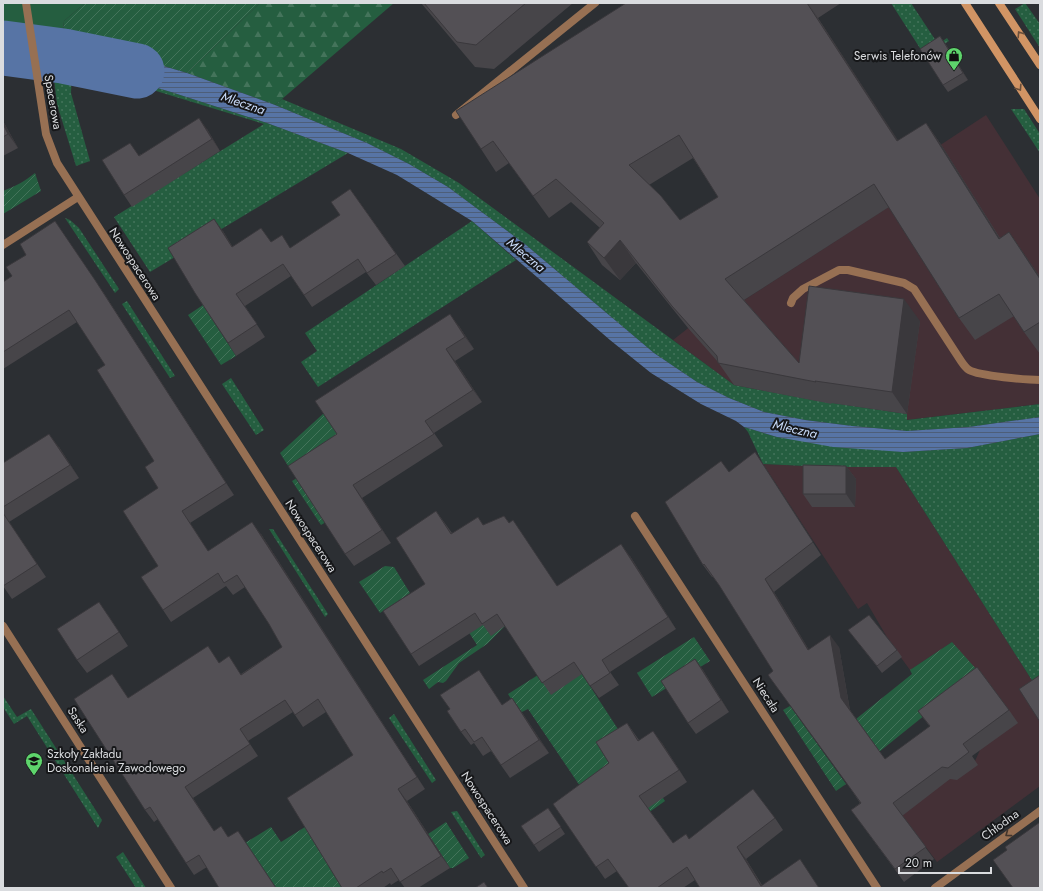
<svg xmlns="http://www.w3.org/2000/svg" width="1043" height="891" viewBox="0 0 1043 891" font-family="Jost,sans-serif">
  <style>
    .commercial { fill: #443036 }
    .grass { fill: url(#grass-dots) }
    .forest { fill: url(#forest-firs) }
    .park { fill: #255e40 }
    .garden { fill: url(#garden-furrows) }
    .water { fill: url(#water-rules) }
    .lines { fill: none; stroke-linecap: round; stroke-linejoin: round }
    .river { stroke: #5774a5; stroke-width: 55 }
    .lane { stroke: #977053; stroke-width: 8 }
    .street { stroke: #977053; stroke-width: 8 }
    .secondary { stroke: #d19464; stroke-width: 8 }
    .wall { fill: #474549; fill-rule: evenodd }
    .shaded-wall { fill: #3a383c }
    .building { fill: #535055; stroke: #3a383c; fill-rule: evenodd }
    .oneway { stroke: #6a4f3b }
    .oneway2 { stroke: #43362d }
    .labels { text-anchor: middle; dominant-baseline: central; stroke-width: 4; stroke-linejoin: round; paint-order: stroke }
    .poi-label { font-size: 12px; fill: #dadcdf; stroke: #161719; text-anchor: end }
    .street-label { font-size: 12px; fill: #dadcdf; stroke: #161719 }
    .water-label { font-size: 13px; font-style: italic; fill: #cadcfa; stroke: #161719 }
  </style>
  <defs>
    <pattern id="grass-dots" width="8" height="8" patternUnits="userSpaceOnUse"><rect width="8" height="8" fill="#255e40"/><path d="M2 2h.1M6 6h.1" fill="none" stroke="#44745b" stroke-width="1.8" stroke-linecap="round"/></pattern>
    <pattern id="forest-firs" width="22" height="20" patternUnits="userSpaceOnUse"><rect width="22" height="20" fill="#255e40"/><path d="M5 1l3.5 6h-7zM16 11l3.5 6h-7z" fill="#44745b"/></pattern>
    <pattern id="garden-furrows" width="10" height="10" patternUnits="userSpaceOnUse"><rect width="10" height="10" fill="#255e40"/><path d="M-1 1l2-2M0 10L10 0M9 11l2-2" fill="none" stroke="#44745b"/></pattern>
    <pattern id="water-rules" width="6" height="5" patternUnits="userSpaceOnUse"><rect width="6" height="5" fill="#5774a5"/><path d="M0 2.5h6" fill="none" stroke="#4d5e79"/></pattern>
  </defs>
  <rect width="100%" height="100%" fill="#2c2f33"/>
  <!-- commercial -->
  <path class="commercial" d="M 986,115 L 1040,199 L 1040,404 L 906,420 L 907,414 L 813,400 L 734,385 L 673,340 L 734,292 L 741,302 L 890,206 L 913,163 Z
    M 763,464 L 828,467 L 896,467 L 1040,693 L 1040,786 L 937,862 L 890,800 L 975,761 L 980,750 L 952,642 L 910,670 L 891,644 L 867,603 L 858,609 Z"/>
  <!-- grass -->
  <path class="grass" d="M 891,3 L 911,3 L 938,44 L 947,38 L 949,41 L 925,56 Z
    M 1025,3 L 1040,24 L 1040,48 L 1015,9 Z
    M 64,65 L 124,78 L 171,92 L 267,123 L 348,153 L 150,272 L 114,217 L 264,124 L 130,83 L 72,71 L 71,93 L 90,161 L 76,166 L 57,104 L 53,69 L 63,70 Z
    M 282,99 L 401,149 L 459,183 L 734,385 L 813,400 L 907,414 L 907,420 L 1040,404 L 1040,417 L 969,427 L 907,431 L 852,426 L 805,420 L 764,412 L 729,398 L 697,382 L 654,353 L 526,245 L 448,187 L 409,164 L 367,143 L 275,105 Z
    M 1011,109 L 1024,109 L 1040,134 L 1040,153 Z
    M 65,218 L 70,220 L 79,228 L 119,289 L 115,293 Z
    M 472,221 L 516,260 L 318,387 L 301,362 L 317,351 L 305,333 Z
    M 127,301 L 175,376 L 170,378 L 122,304 Z
    M 231,378 L 264,430 L 256,435 L 222,384 Z
    M 744,427 L 777,437 L 903,452 L 967,448 L 1040,434 L 1040,693 L 896,467 L 828,467 L 763,464 L 748,432 Z
    M 269,529 L 273,529 L 328,614 L 325,617 Z
    M 3,696 L 17,717 L 31,709 L 102,820 L 98,828 L 27,716 L 14,724 L 3,707 Z
    M 394,714 L 436,780 L 432,783 L 389,718 Z
    M 457,811 L 485,855 L 481,858 L 451,812 Z
    M 123,852 L 146,888 L 136,888 L 116,857 Z"/>
  <!-- forest -->
  <path class="forest" d="M 260,3 L 394,3 L 275,105 L 187,73 Z"/>
  <!-- park -->
  <path class="park" d="M 3,3 L 85,3 L 64,21 L 62,43 L 3,68 Z"/>
  <!-- garden -->
  <path class="garden" d="M 85,3 L 260,3 L 187,73 L 123,54 L 62,43 L 64,21 Z
    M 35,173 L 41,191 L 3,214 L 3,191 C 16,186 25,181 35,173 Z
    M 203,305 L 236,356 L 221,365 L 188,315 Z
    M 324,413 L 339,436 L 290,469 L 280,453 Z
    M 297,478 L 326,522 L 321,525 L 292,481 Z
    M 385,566 L 394,567 L 410,593 L 380,613 L 359,582 Z
    M 445,595 L 505,626 L 487,644 L 459,663 L 446,681 L 443,683 L 438,682 L 429,689 L 423,680 L 477,645 Z
    M 694,637 L 710,661 L 652,697 L 637,673 Z
    M 952,642 L 986,680 L 935,707 L 879,752 L 856,719 L 912,674 L 910,670 Z
    M 582,674 L 665,801 L 638,820 L 584,792 L 528,709 L 520,713 L 508,694 L 538,675 Z
    M 790,706 L 846,784 L 836,791 L 783,710 Z
    M 446,822 L 469,858 L 453,868 L 450,868 L 428,834 Z
    M 271,827 L 281,842 L 305,827 L 343,888 L 276,888 L 266,873 L 227,854 Z"/>
  <!-- water -->
  <path class="water" d="M 62,43 L 123,54 L 187,73 L 275,105 L 367,143 L 409,164 L 448,187 L 526,245 L 654,353 L 697,382 L 729,398 L 764,412 L 805,420 L 852,426 L 907,431 L 969,427 L 1040,417 L 1040,434 L 967,448 L 903,452 L 833,447 L 777,437 L 744,427 L 736,421 L 701,404 L 651,373 L 610,340 L 472,221 L 397,175 L 348,153 L 267,123 L 171,92 L 124,78 L 64,65 Z"/>
  <g class="lines">
    <!-- river -->
    <path class="river" d="M 3,48 L 63,56 L 137,71"/>
    <!-- lane -->
    <path class="lane" d="M 456,115 L 595,3
      M 791,303 L 793,298 L 803,289 L 839,270 L 848,270 L 904,283 L 914,289 L 961,361 C 963,364 966,368 969,370 C 980,376 1027,380 1040,380"/>
    <!-- street -->
    <path class="street" d="M 26,3 L 46,134 L 57,163 L 524,888
      M 3,245 L 78,197
      M 635,516 L 877,888
      M 3,626 L 171,888
      M 935,888 L 1040,811"/>
    <!-- secondary -->
    <path class="secondary" d="M 965,3 L 1040,119
      M 999,3 L 1040,65"/>
  </g>
  <!-- wall -->
  <path class="wall" d="M 421,3 L 573,3 L 494,69 L 475,67 Z
    M 626,3 L 841,3 L 818,18 L 898,141 L 926,123 L 942,146 L 1000,238 L 1009,232 L 1040,277 L 1040,354 L 1024,332 L 1014,316 L 975,340 L 959,318 L 889,207 L 744,300 L 799,363 L 920,321 L 907,414 L 831,403 L 832,404 L 734,385 L 718,362 L 688,328 L 636,263 L 620,280 L 602,265 L 587,242 L 600,228 L 571,202 L 549,218 L 509,163 L 496,172 L 481,149 ZM 693,158 L 718,197 L 680,220 L 649,185 Z
    M 945,43 L 968,80 L 948,92 L 943,85 Z
    M 3,121 L 18,148 L 3,156 Z
    M 207,129 L 220,151 L 132,207 L 124,195 L 139,155 Z
    M 350,189 L 405,266 L 376,285 L 366,272 L 312,307 L 291,276 L 245,306 L 265,337 L 236,356 L 228,343 L 223,231 L 232,246 L 271,242 L 291,248 L 340,215 Z
    M 12,276 L 103,292 L 234,495 L 190,523 L 208,551 L 261,534 L 425,789 L 407,801 L 450,868 L 418,888 L 405,888 L 399,880 L 391,885 L 390,883 L 383,888 L 342,888 L 353,755 L 326,712 L 303,727 L 293,712 L 248,741 L 258,756 L 193,798 L 214,831 L 246,843 L 194,875 L 186,863 L 158,819 L 154,822 L 145,810 L 112,674 L 128,698 L 220,663 L 241,674 L 282,647 L 269,624 L 245,587 L 233,595 L 226,586 L 171,622 L 163,610 L 158,566 L 158,488 L 154,461 L 105,365 L 77,322 L 3,369 L 3,282 Z
    M 459,326 L 474,349 L 455,361 L 482,402 L 434,433 L 443,446 L 362,498 L 391,543 L 354,566 L 345,554 L 337,434 Z
    M 59,447 L 79,478 L 9,522 L 46,577 L 12,599 L 3,586 L 3,463 Z
    M 755,452 L 763,464 L 821,555 L 774,592 L 809,650 L 839,647 L 850,710 L 885,759 L 930,727 L 918,711 L 1009,710 L 1018,723 L 972,756 L 978,765 L 957,780 L 950,779 L 902,816 L 934,859 L 904,882 L 851,810 L 860,803 L 773,671 L 722,589 L 713,577 L 712,577 L 703,565 L 729,472 Z
    M 846,466 L 856,479 L 855,507 L 812,507 L 803,494 Z
    M 436,511 L 452,533 L 484,525 L 504,516 L 557,586 L 630,556 L 676,629 L 610,672 L 619,685 L 599,698 L 582,674 L 551,695 L 505,626 L 491,636 L 483,625 L 419,666 L 411,654 L 425,584 Z
    M 108,615 L 128,646 L 87,673 L 77,660 Z
    M 848,630 L 897,650 L 902,657 L 882,673 Z
    M 695,659 L 703,670 L 729,712 L 696,734 L 688,723 Z
    M 488,683 L 502,705 L 521,711 L 549,753 L 510,778 L 491,751 L 483,756 L 474,743 L 471,745 L 461,732 Z
    M 627,723 L 639,740 L 662,743 L 687,782 L 648,808 L 673,843 L 775,818 L 783,830 L 746,859 L 762,885 L 819,888 L 700,888 L 695,880 L 683,888 L 629,888 L 617,871 L 605,879 L 553,804 L 609,763 Z
    M 548,808 L 565,834 L 539,852 L 521,826 Z"/>
  <!-- shaded-wall -->
  <path class="shaded-wall" d="M 808,3 L 818,18 L 913,163 L 897,141 Z
    M 940,36 L 945,43 L 968,80 L 963,73 Z
    M 199,118 L 207,129 L 220,151 L 212,139 Z
    M 3,121 L 18,148 L 8,134 L 3,124 Z
    M 926,123 L 942,146 L 1014,261 L 999,239 Z
    M 214,219 L 223,231 L 240,259 L 232,247 Z
    M 55,221 L 103,292 L 234,495 L 226,483 Z
    M 1009,232 L 1040,277 L 1040,279 Z
    M 620,240 L 636,263 L 620,280 L 604,258 Z
    M 904,299 L 920,321 L 907,414 L 892,392 Z
    M 450,314 L 459,326 L 474,349 L 465,337 Z
    M 446,349 L 455,361 L 482,402 L 473,390 Z
    M 49,434 L 59,447 L 79,478 L 70,465 Z
    M 846,466 L 856,479 L 855,507 L 846,494 Z
    M 353,485 L 362,498 L 391,543 L 382,530 Z
    M 252,522 L 261,534 L 425,789 L 417,777 Z
    M 621,544 L 630,556 L 676,629 L 668,617 Z
    M 765,579 L 774,592 L 817,663 L 808,650 Z
    M 830,635 L 839,647 L 850,711 L 841,698 Z
    M 695,659 L 703,670 L 729,712 L 721,700 Z
    M 512,698 L 521,711 L 549,753 L 539,740 Z
    M 653,731 L 662,743 L 687,782 Z
    M 185,787 L 193,798 L 222,843 L 214,831 Z
    M 398,789 L 407,801 L 450,868 L 441,856 Z
    M 737,847 L 746,859 L 763,888 L 762,888 Z"/>
  <!-- building -->
  <path class="building" d="M 424,3 L 526,3 L 476,45 L 457,42 Z
    M 626,3 L 807,3 L 897,141 L 926,123 L 999,239 L 1009,232 L 1040,279 L 1040,322 L 1024,332 L 999,294 L 959,318 L 874,184 L 725,279 L 799,363 L 809,286 L 904,299 L 892,392 L 815,381 L 816,382 L 718,363 L 717,356 L 672,306 L 620,240 L 604,258 L 587,242 L 604,223 L 556,179 L 533,196 L 493,141 L 481,149 L 456,111 ZM 679,135 L 718,197 L 680,220 L 661,196 L 629,165 Z
    M 940,36 L 963,73 L 943,85 L 920,49 Z
    M 199,118 L 212,139 L 124,195 L 102,160 L 130,143 L 139,156 Z
    M 3,124 L 8,134 L 3,137 Z
    M 350,189 L 396,254 L 367,273 L 358,259 L 304,295 L 283,264 L 236,294 L 257,324 L 228,343 L 195,293 L 168,248 L 214,219 L 232,247 L 261,228 L 271,242 L 282,235 L 290,248 L 340,215 L 331,202 Z
    M 55,221 L 95,280 L 226,483 L 182,511 L 208,551 L 252,522 L 417,777 L 398,789 L 441,856 L 400,882 L 391,868 L 383,873 L 382,871 L 356,888 L 342,888 L 287,798 L 353,755 L 318,699 L 295,715 L 285,700 L 240,729 L 250,744 L 185,787 L 214,831 L 221,826 L 228,837 L 238,831 L 276,888 L 219,888 L 199,855 L 186,863 L 150,807 L 145,810 L 74,699 L 112,674 L 128,698 L 208,646 L 219,663 L 229,656 L 241,675 L 282,647 L 269,624 L 237,575 L 224,583 L 218,573 L 163,610 L 141,577 L 158,566 L 123,511 L 158,488 L 145,467 L 154,461 L 97,370 L 105,365 L 69,310 L 3,352 L 3,282 L 12,276 L 6,267 L 26,255 L 20,244 Z
    M 450,314 L 465,337 L 446,349 L 473,390 L 425,421 L 434,434 L 353,485 L 382,530 L 345,554 L 288,466 L 337,434 L 315,401 Z
    M 49,434 L 70,465 L 3,507 L 3,463 Z
    M 755,452 L 813,542 L 765,579 L 808,650 L 830,635 L 841,698 L 885,759 L 930,726 L 918,711 L 977,667 L 1009,710 L 963,744 L 969,752 L 948,768 L 942,767 L 893,803 L 926,847 L 895,869 L 851,810 L 861,803 L 768,675 L 773,671 L 719,585 L 704,564 L 703,565 L 665,502 L 721,461 L 729,472 Z
    M 803,465 L 846,466 L 846,494 L 803,494 Z
    M 436,511 L 451,534 L 478,517 L 483,525 L 504,516 L 509,523 L 513,520 L 557,586 L 621,544 L 668,617 L 602,660 L 610,673 L 590,686 L 574,662 L 542,683 L 497,614 L 482,624 L 475,613 L 411,654 L 383,611 L 425,584 L 396,538 Z
    M 3,513 L 37,564 L 3,586 Z
    M 99,602 L 119,632 L 77,660 L 57,629 Z
    M 869,615 L 897,650 L 877,666 L 848,630 Z
    M 695,659 L 721,700 L 688,723 L 661,681 Z
    M 479,670 L 502,705 L 512,698 L 539,740 L 501,765 L 482,737 L 474,742 L 465,729 L 461,732 L 447,711 L 450,709 L 440,695 Z
    M 1040,675 L 1040,722 L 1019,689 Z
    M 627,723 L 638,741 L 653,731 L 679,770 L 639,796 L 673,843 L 686,834 L 689,839 L 753,789 L 775,818 L 737,847 L 761,886 L 800,859 L 819,888 L 700,888 L 687,867 L 657,888 L 629,888 L 608,859 L 596,867 L 553,804 L 609,763 L 596,742 Z
    M 548,808 L 561,827 L 534,845 L 521,826 Z
    M 1040,822 L 1040,888 L 1013,888 L 993,860 L 1007,850 L 1005,847 Z
    M 484,882 L 488,888 L 475,888 Z"/>
  <!-- one-way arrows -->
  <defs><path id="oneway-chevron" d="M-2-3.5L2.5 0L-2 3.5" fill="none" stroke-width="1.6" stroke-linecap="round" stroke-linejoin="round"/></defs>
  <g class="oneway">
    <use href="#oneway-chevron" transform="translate(1020 34) rotate(-123)"/>
    <use href="#oneway-chevron" transform="translate(1019 88) rotate(57)"/>
  </g>
  <use class="oneway2" href="#oneway-chevron" transform="translate(1008 834) rotate(144)"/>
  <!-- icons -->
  <defs>
    <symbol id="shop-pin" viewBox="-11 -11 22 30"><path d="M0 17L-7.5 6A9.5 9.5 0 1 1 7.5 6Z" fill="#5ed56c" stroke="#161719"/><path d="M-5-2.5h2.3a2.7 3.5 0 0 1 5.4 0H5L5.5 6h-11ZM-1.5-2.5h3a1.5 2.3 0 0 0-3 0Z" fill="#111"/></symbol>
    <symbol id="school-pin" viewBox="-11 -11 22 30"><path d="M0 17L-7.5 6A9.5 9.5 0 1 1 7.5 6Z" fill="#5ed56c" stroke="#161719"/><path d="M0-5L7-2L0 1L-7-2ZM-4 1L0 2.5L4 1V4Q0 6-4 4Z" fill="#111"/></symbol>
  </defs>
  <g fill-rule="evenodd">
    <use href="#shop-pin" x="944" y="46" width="20" height="27"/>
    <use href="#school-pin" x="24" y="751" width="20" height="27"/>
  </g>
  <g class="labels">
    <!-- poi labels -->
    <g class="poi-label">
      <text x="941" y="56">Serwis Telefonów</text>
      <text x="47" y="754" text-anchor="start">Szkoły Zakładu<tspan x="47" dy="14">Doskonalenia Zawodowego</tspan></text>
    </g>
    <!-- street labels -->
    <g class="street-label">
      <text transform="translate(53 102) rotate(80)">Spacerowa</text>
      <text transform="translate(135 264) rotate(57)">Nowospacerowa</text>
      <text transform="translate(311 536) rotate(57)">Nowospacerowa</text>
      <text transform="translate(766 695) rotate(57)">Niecała</text>
      <text transform="translate(78 720) rotate(57)">Saska</text>
      <text transform="translate(487 808) rotate(57)">Nowospacerowa</text>
      <text transform="translate(1000 825) rotate(-36)">Chłodna</text>
    </g>
    <!-- water labels -->
    <g class="water-label">
      <text transform="translate(243 103) rotate(19)">Mleczna</text>
      <text transform="translate(526 255) rotate(40)">Mleczna</text>
      <text transform="translate(795 429) rotate(13)">Mleczna</text>
    </g>
  </g>
  <!-- border -->
  <rect width="1043" height="891" fill="none" stroke="#dadcdf" stroke-width="8"/>
  <!-- scale -->
  <path d="M899 867v6h92v-6" fill="none" stroke="#dadcdf" stroke-width="2"/>
  <text x="905" y="867" font-size="12" fill="#dadcdf" stroke="#161719" stroke-width="3" paint-order="stroke">20 m</text>
</svg>
